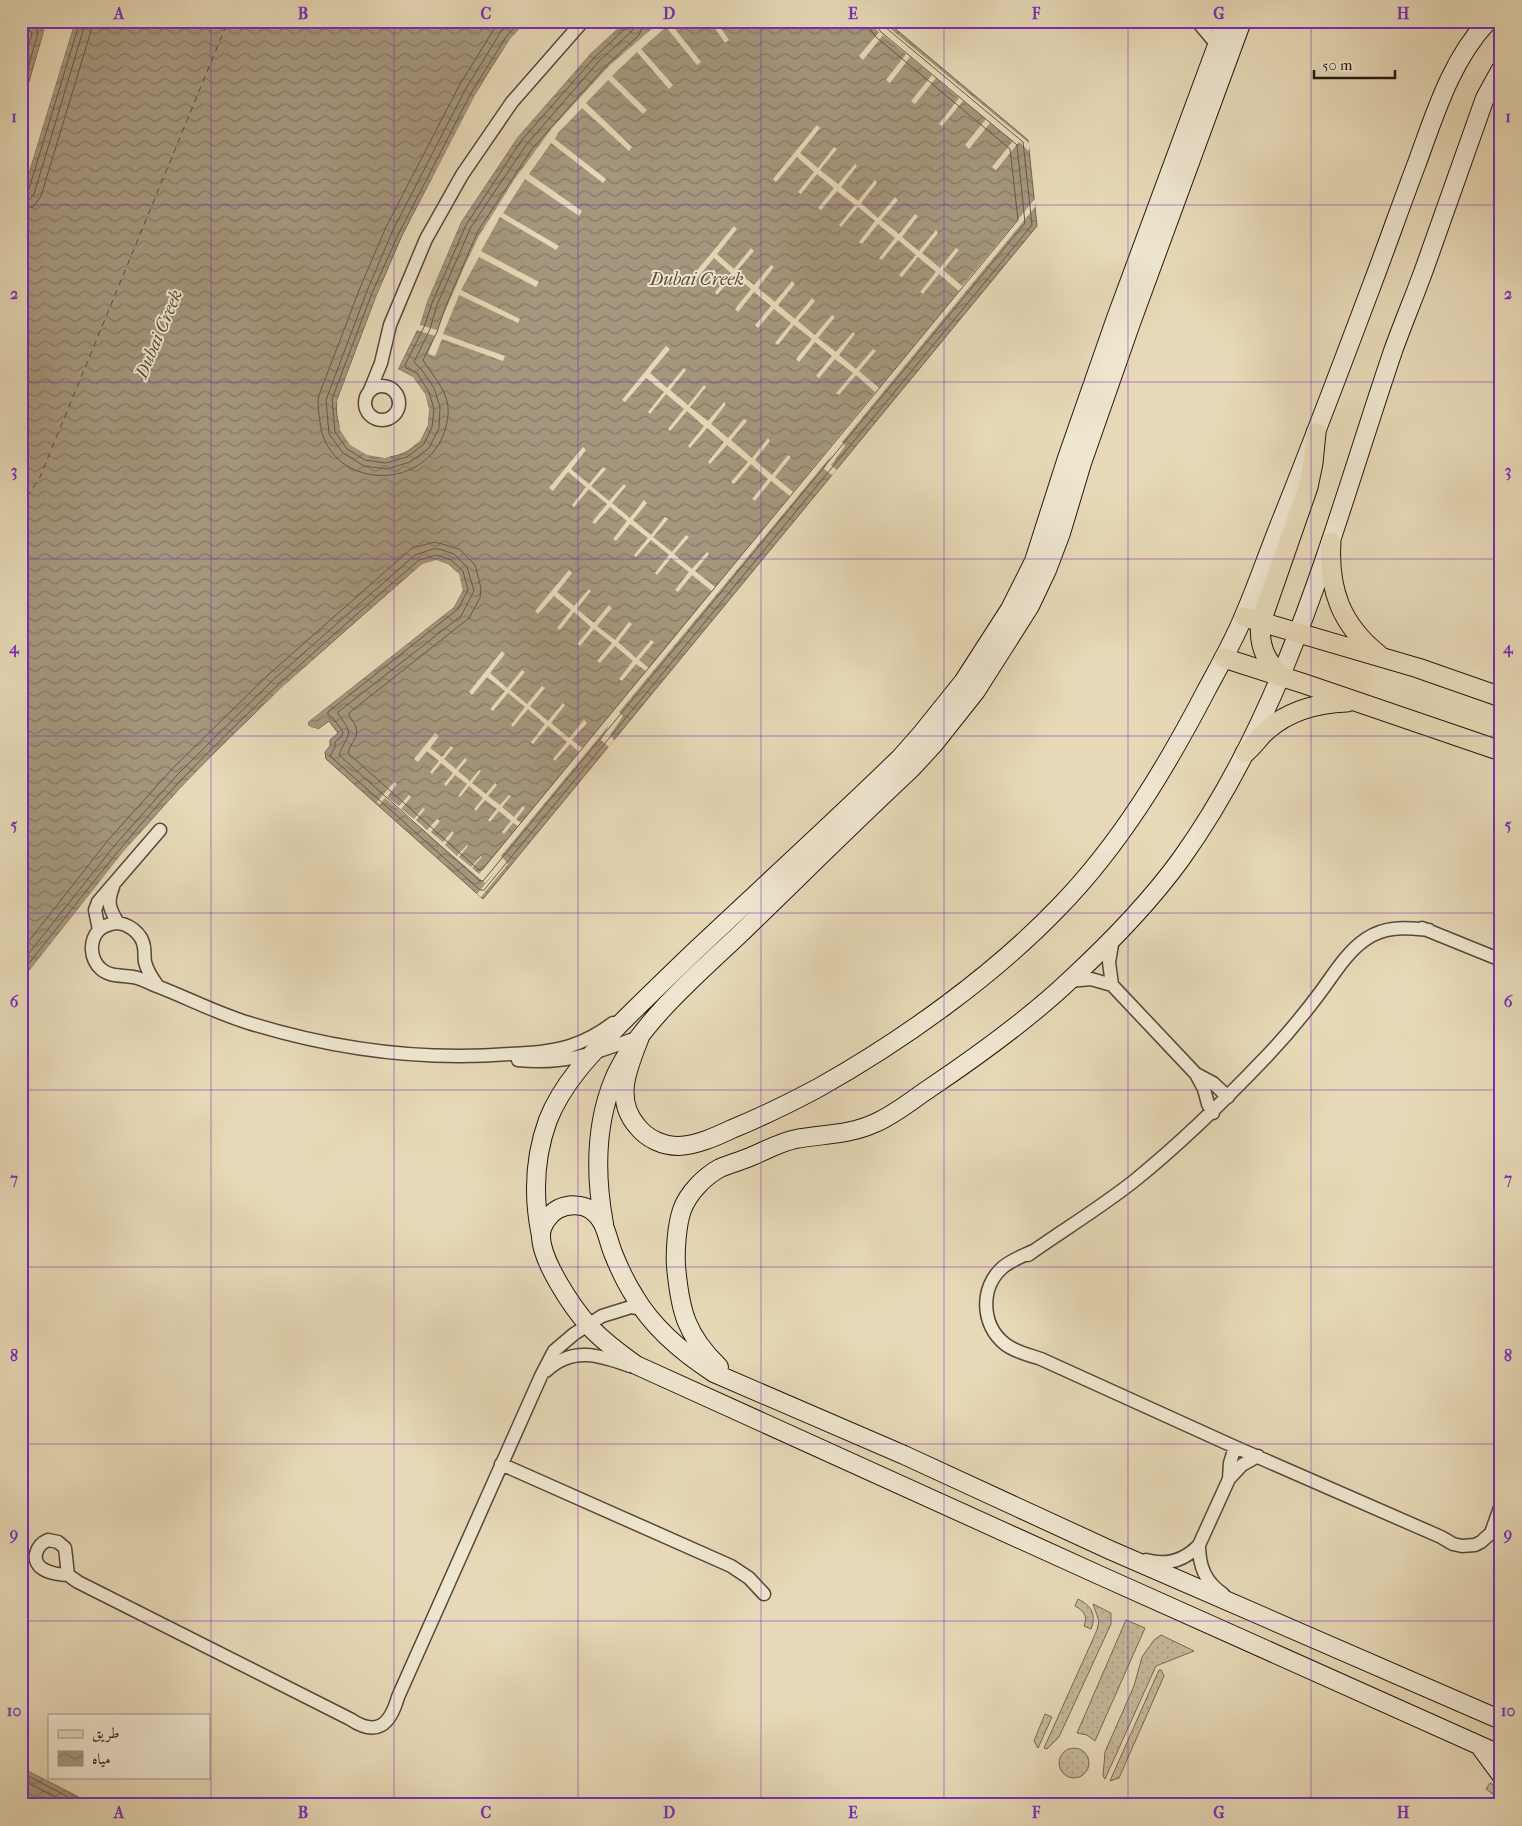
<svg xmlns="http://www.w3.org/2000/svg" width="1522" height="1826" viewBox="0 0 1522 1826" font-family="'IM FELL French Canon',Amiri,serif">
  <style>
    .garden { fill: url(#garden-dots); stroke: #756854 }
    .water { fill: url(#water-waves); stroke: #716452 }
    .pier { fill: #e7d9b7 }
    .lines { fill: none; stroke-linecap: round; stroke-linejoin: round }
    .shore { stroke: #645846; stroke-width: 1 }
    .ferry { stroke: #584b3b; stroke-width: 1; stroke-dasharray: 6 5; stroke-linecap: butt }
    .street-casing { stroke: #554839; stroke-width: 15 }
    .secondary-casing { stroke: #24180f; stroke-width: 20 }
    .primary-casing { stroke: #24180f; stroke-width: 21 }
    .street { stroke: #efe6d0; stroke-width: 12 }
    .secondary { stroke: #efe6d0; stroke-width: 18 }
    .primary { stroke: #e7d9b7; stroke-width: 19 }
    .grid { fill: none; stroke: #7b2cbf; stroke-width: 1; stroke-opacity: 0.55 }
    .labels { text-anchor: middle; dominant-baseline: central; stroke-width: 4; stroke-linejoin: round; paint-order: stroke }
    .water-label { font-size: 18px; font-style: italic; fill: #584b3b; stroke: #efe6d0 }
    .neatline { fill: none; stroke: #7b2cbf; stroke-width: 2 }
    .grid-label { font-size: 16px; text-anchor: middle; font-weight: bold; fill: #7b2cbf }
  </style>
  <defs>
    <pattern id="garden-dots" width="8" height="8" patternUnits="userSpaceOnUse" patternTransform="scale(1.25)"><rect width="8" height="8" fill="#c6b89a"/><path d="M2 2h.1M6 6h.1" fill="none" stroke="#aa9d84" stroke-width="1.8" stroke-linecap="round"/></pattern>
    <pattern id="water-waves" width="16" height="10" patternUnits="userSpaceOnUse" patternTransform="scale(1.25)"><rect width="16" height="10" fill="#a5977e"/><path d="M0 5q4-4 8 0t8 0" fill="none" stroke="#867a66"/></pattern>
  </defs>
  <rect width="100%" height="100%" fill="#e7d9b7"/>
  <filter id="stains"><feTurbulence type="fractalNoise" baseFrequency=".004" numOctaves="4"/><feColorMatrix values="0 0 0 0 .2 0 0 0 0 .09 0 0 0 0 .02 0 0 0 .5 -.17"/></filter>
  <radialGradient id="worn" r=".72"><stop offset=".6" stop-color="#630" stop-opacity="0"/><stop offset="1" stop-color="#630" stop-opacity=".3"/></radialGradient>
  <!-- garden -->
  <path class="garden" d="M 1078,1599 C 1091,1605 1097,1615 1091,1629 L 1084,1626 C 1088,1616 1084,1611 1075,1606 Z
    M 1093,1604 L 1111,1613 L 1111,1624 L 1059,1737 L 1047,1749 L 1044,1748 L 1097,1630 L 1099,1621 Z
    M 1126,1620 L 1145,1628 L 1095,1741 L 1087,1735 L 1077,1733 Z
    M 1161,1635 L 1194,1651 L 1156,1666 L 1105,1779 L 1103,1776 L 1105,1752 L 1134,1686 L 1142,1657 L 1154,1640 Z
    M 1159,1670 L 1161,1670 L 1164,1676 L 1119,1778 L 1110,1781 Z
    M 1045,1714 L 1052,1717 L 1038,1748 L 1034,1741 Z
    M1059 1763a15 15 0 1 1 30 0a15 15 0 1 1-30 0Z
    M 1490,1783 C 1500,1788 1501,1793 1501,1805 L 1494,1805 L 1494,1795 L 1486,1789 Z"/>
  <!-- water -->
  <path class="water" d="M 21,21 L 37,21 L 44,31 L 21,109 Z
    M 75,21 L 527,21 C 492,57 470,105 448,149 C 433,178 416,207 402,236 C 378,289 358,344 338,398 C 334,409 338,428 345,437 C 362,461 401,465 420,440 C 434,423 430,401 418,385 C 416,381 414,378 411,376 C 407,373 402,371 398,369 L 420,325 L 427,302 L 461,222 L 517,138 L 591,53 L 626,21 L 886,21 L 1028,140 L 1037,226 L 483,899 L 326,759 L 325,752 L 330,746 L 330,740 L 338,733 L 329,721 L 318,729 L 311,727 L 308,725 L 308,722 L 454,607 L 463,590 C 457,565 447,557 422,564 C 341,634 259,705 185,783 C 126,845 75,914 21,981 L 21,198 Z
    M 21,1767 L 94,1805 L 21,1805 Z"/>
  <!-- pier -->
  <path class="pier" d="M 73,21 L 75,21 L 21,198 L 21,189 Z
    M 527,21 L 530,21 L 529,23 L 512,41 L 477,96 L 405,236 L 379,296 L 339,402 L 342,429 L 352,443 L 368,453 L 385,455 L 404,450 L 418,439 L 426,424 L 427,409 L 423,395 L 411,379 L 396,371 L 395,369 L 417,324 L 425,301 L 459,221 L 515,136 L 590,52 L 622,21 L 626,21 L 591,53 L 517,138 L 461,222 L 427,302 L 420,325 L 437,330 L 465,265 L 479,236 L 514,180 L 552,128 L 610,65 L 661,21 L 674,21 L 671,24 L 701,62 L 697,65 L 666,27 L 641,49 L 673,85 L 669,89 L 637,52 L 612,76 L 647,110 L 643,114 L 608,80 L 586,103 L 632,147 L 629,151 L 582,108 L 558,133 L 555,139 L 606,179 L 603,183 L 551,143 L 529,174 L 582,211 L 579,216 L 525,179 L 503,213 L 559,246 L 556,250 L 500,217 L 481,251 L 539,282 L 536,287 L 479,257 L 461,290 L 520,319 L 518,323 L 459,295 L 443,334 L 505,356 L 503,361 L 442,339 L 435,356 L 428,354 L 435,336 L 417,330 L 398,369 L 413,377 L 425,394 L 429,409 L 428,425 L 420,441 L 405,452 L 385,458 L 367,455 L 350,445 L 340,430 L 337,401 L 377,295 L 403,235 L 475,95 L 510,39 Z
    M 710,21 L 716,21 L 729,40 L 725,43 Z
    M 867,21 L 881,21 L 1029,143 L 1029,151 L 1019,142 L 996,170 L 992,167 L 1013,141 L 990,123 L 969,149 L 965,145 L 986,119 L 963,101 L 942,126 L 939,124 L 959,98 L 936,78 L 915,104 L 911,101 L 932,75 L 910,57 L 890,83 L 886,80 L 906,54 L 883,35 L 863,60 L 859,56 L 879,32 Z
    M 45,28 L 47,31 L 40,57 L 24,110 L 21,112 Z
    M 817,125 L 820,128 L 800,153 L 818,168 L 834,147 L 837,149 L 820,170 L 838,184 L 855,164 L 857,166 L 841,187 L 858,201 L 875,180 L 877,183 L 861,203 L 878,218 L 895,197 L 898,200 L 881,220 L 899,234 L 915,214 L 918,216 L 902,237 L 919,251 L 936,230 L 938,233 L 922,253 L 940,268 L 956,248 L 959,250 L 943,270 L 962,286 L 1035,199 L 1035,207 L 842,442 L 845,446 L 831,465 L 837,470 L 832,475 L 824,469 L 832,455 L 619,712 L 623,716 L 610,735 L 614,740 L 609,747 L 601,740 L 609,725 L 501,856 L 508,864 L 481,897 L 477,894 L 496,871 L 485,883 L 385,798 L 380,804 L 377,802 L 394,782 L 397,784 L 387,797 L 399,806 L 409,795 L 411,797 L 401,809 L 414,819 L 423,808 L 425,809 L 416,820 L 427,830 L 437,819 L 440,821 L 431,832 L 443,842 L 452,831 L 454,833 L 445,845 L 457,856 L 467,845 L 468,846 L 459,857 L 471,867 L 481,856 L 482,857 L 472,868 L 479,874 L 518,826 L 513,823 L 504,834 L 502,832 L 511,821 L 499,811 L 490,822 L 488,820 L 497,809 L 485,800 L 476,811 L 474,809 L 483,798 L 469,786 L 460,797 L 458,796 L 467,784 L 455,775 L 446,786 L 444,784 L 453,773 L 441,763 L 432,774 L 430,772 L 439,761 L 427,751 L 418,762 L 414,759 L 435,733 L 439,736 L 430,748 L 442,757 L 451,746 L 453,748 L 444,759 L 456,769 L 465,758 L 467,760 L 458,771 L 470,781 L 479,770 L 481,771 L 472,783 L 486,794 L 495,783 L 497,785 L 488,796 L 500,805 L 509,795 L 511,796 L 502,807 L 514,817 L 523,806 L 525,808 L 516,819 L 521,823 L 579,752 L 570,744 L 555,761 L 553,759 L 567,742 L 548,726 L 533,744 L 531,742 L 545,724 L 528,709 L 513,727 L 511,725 L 525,707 L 508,693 L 493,711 L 490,709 L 505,691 L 487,677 L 472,695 L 469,692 L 502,651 L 505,654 L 490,673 L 507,688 L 522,670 L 525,672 L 510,690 L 527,704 L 542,686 L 545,688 L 530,706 L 548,721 L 563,703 L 565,705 L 551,723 L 569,738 L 584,720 L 587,723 L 572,740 L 582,748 L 646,671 L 636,664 L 622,681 L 619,679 L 633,661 L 615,646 L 600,663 L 597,661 L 612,643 L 594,629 L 580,646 L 577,644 L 591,627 L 574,612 L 560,630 L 557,628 L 571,610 L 554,596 L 538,614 L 535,611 L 569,570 L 572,573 L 557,592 L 574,606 L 589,589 L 591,591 L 577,609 L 594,623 L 609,605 L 612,608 L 597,626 L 615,640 L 629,622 L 632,624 L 618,642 L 636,658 L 651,640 L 654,642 L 639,660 L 649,668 L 712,591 L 692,575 L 678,592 L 675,590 L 689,572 L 671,558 L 657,575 L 655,573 L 669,555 L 651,540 L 636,557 L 634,555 L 648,538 L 630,524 L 616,541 L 613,539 L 627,521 L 610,507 L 595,524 L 592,522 L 607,504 L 589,489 L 574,507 L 572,505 L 586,487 L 568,472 L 553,491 L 549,488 L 583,447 L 586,450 L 571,469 L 589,484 L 603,467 L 606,469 L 591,486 L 609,501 L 624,484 L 626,486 L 612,503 L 630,518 L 644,500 L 647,503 L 633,520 L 651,535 L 665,517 L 668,519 L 653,537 L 672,552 L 686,535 L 689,537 L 674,554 L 692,569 L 707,552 L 709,554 L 695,571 L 715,587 L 790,496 L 771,481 L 755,501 L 752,499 L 768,479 L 751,464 L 734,484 L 731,482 L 748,462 L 727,445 L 710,464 L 708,462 L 724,442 L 707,428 L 690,448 L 688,446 L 704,426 L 687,411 L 670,431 L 668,429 L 684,409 L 666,394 L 650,414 L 648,412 L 664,392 L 646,378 L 625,402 L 622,400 L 666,346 L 670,349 L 650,373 L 667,388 L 684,368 L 686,370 L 670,390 L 688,405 L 704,385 L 706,387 L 690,407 L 708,421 L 724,402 L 726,404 L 711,424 L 728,438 L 744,419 L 747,421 L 731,440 L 752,458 L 768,438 L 770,441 L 755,460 L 772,475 L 788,455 L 791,457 L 775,477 L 793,492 L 875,392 L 856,375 L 839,395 L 836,393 L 853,373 L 835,359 L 819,378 L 816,376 L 832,356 L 815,342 L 799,362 L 796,359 L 812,339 L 794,325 L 778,345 L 775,343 L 791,323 L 774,309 L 758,328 L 755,325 L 771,306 L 754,292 L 738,312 L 735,309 L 751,289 L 734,275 L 717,295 L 715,292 L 731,273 L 714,258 L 693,283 L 689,280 L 734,226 L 737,229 L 717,254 L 734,269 L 751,248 L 754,251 L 737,271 L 754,285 L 771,265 L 774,267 L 758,288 L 775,302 L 792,281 L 795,284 L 778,305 L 795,319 L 812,298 L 815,301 L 798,321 L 815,335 L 832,315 L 835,317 L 818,338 L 836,352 L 853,332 L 855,334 L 839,355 L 856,369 L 873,349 L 876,351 L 859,371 L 879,388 L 959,291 L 939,274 L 923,294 L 920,292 L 936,272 L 918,257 L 902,277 L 899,275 L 916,255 L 898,240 L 882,260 L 879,258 L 895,238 L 878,224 L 862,244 L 859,242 L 875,221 L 858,207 L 841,227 L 839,225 L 855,205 L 837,191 L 821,210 L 818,208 L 834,188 L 817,174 L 801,194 L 798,192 L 814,172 L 797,157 L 776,182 L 773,179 Z
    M 436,560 L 448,564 L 459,574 L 463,590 L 454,607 L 308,722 L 308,725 L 311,727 L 318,729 L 316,731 L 311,730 L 306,726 L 306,720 L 452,606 L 460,589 L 457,575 L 447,566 L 436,563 L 423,566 L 282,691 L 188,784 L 100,884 L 50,950 L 21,984 L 21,981 L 123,852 L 186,782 L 280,689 L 422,564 Z
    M 21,1764 L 95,1803 L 96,1805 L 21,1767 Z"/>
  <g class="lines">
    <!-- shore -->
    <path class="shore" d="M 501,21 L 494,29 L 459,86 L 386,227 L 360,288 L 319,395 C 317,404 319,413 320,422 C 327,485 414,494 441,440 C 446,430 449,417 448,406 C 445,387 432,375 423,360 L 437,332 L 445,308 L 478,231 L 532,149 L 605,67 L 639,35 L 642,28 L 643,21
      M 512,21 L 500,33 L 465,90 L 393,230 L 367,291 L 326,400 L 329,434 L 343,453 L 364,466 L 387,469 L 410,462 L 429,448 L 439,428 L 440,407 L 434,388 L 422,370 L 414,362 L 430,329 L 437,305 L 471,227 L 526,145 L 599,61 L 632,31 L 635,21
      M 520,21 L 506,37 L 471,93 L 399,233 L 372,293 L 332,399 L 335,432 L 347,449 L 365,460 L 386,463 L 407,457 L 424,444 L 432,427 L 434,409 L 429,392 L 417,373 L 406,368 L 405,365 L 424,327 L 432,303 L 466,225 L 521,141 L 595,57 L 627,27 L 629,21
      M 21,70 L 32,34 L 27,27 L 27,21
      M 21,92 L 38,33 L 33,21
      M 21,196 L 26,195 L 28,192 L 80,21
      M 21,202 L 29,200 L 34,194 L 86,21
      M 21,210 L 33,207 L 41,196 L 94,21
      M 21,951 L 109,839 L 172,769 L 268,675 L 412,548 L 435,542 L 459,549 L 475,565 L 481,588 L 480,598 L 469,618 L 349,713 C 349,718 354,721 356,727 C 359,739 350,743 348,753 L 479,870 L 482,870 L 1018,220 L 1010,149 L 876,37 L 870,29 L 869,21
      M 21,963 L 115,845 L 178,774 L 273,680 L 415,555 L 433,549 L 439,549 L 454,554 L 467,567 L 474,591 L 461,616 L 338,712 L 338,714 C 356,737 347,733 339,755 L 480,881 L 483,881 L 1025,223 L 1017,145 L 881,32 L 877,27 L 877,21
      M 21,973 C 74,908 124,839 183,778 C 257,701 338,630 419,560 L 437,555 L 451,560 L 463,571 L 468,590 L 458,609 L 328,712 L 328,715 L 333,718 L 343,732 L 342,736 L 335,742 L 335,747 L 330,756 L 480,890 L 484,890 L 1032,225 L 1023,142 L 885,27 L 883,21
      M 21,1772 L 83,1805
      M 21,1779 L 70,1805"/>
    <!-- ferry -->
    <path class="ferry" d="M 21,506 L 40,477 L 228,21"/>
    <defs>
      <path id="street" d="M 1197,21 L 1217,45
        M 1208,21 L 1224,29
        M365 403a17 17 0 1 1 34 0a17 17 0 1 1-34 0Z
        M 370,390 L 381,363 L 390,325 L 426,239 L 462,175 L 512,102 L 583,21
        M 113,887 C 107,903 109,908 118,923
        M 1422,928 L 1501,960
        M 99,930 L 95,910 L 98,902 L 160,830
        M 1069,981 L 1091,979 L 1112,985 L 1196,1074 L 1204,1089 L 1208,1104 L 1213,1113
        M 157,985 C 152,978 147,971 145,962 C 144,957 145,952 144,947 C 142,933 128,923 115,923 C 109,924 102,927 98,931 C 89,942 90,959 101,969 C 110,977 122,975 133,977 C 140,978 148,982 154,985 C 186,997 216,1013 249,1023 C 333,1049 422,1061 510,1054 C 530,1053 551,1052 570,1046 C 585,1041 600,1033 613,1023
        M 1112,985 L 1109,962 L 1113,939
        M 518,1060 C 566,1065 595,1053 639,1037
        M 1196,1074 L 1213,1083 L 1228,1097
        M 1033,1251 C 1023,1256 1011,1260 1002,1268 C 980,1288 981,1325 1005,1344 C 1015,1352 1029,1355 1041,1359 L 1235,1447 L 1441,1537 L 1453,1544 L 1462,1546 L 1475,1545 L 1481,1542 L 1491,1533 L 1501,1505
        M 1028,1255 C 1063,1230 1100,1208 1134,1181 C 1181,1143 1224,1101 1266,1057 C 1286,1036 1305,1013 1322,990 C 1335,972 1348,951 1366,939 C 1386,925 1407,928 1429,930
        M 546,1371 C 572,1346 600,1355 630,1366
        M 501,1464 L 731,1566 L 749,1578 L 764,1594
        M 1229,1479 L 1230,1463 L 1235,1447
        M 48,1540 L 58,1542 L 65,1548 L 68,1575 C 61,1575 49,1573 43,1569 C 30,1561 36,1545 48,1540 Z
        M 1199,1545 C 1199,1566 1205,1582 1223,1594
        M 1146,1560 C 1167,1566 1184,1561 1199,1545 L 1229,1479 L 1242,1465 L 1258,1456
        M 68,1575 L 78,1582 L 350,1719 C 377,1737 390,1725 398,1697 L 541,1376 L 554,1351 L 574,1334 L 602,1316 L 631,1307 L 643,1309"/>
      <path id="secondary" d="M 640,1037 C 629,1066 613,1098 637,1126 C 647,1139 663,1146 679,1146 C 697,1145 715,1137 732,1129 C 761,1117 790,1103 818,1088 C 902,1041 993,976 1060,906 C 1121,843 1167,766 1207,689 C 1220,665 1233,642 1243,618 C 1257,586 1268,553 1281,521 C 1312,444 1341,367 1370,290 C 1386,248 1401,205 1417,163 C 1435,114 1451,60 1488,21
        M 604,1224 C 595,1175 595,1125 614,1079 C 637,1025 698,974 740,934 C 797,879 853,823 911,769 L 934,744 L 976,691 L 1030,606 L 1047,570 L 1061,533 L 1082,463 L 1131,323 L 1242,21
        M 541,1236 C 533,1197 534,1158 548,1120 C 563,1082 592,1053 620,1024 C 645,999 670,975 696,950 C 764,886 833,823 900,758 L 922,733 L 963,682 L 1010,609 L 1034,561 L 1067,458 L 1116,318 L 1226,21
        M 719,1367 C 686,1335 680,1311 676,1266 C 675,1250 677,1224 682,1210 C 688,1193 705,1176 720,1168 C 730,1164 740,1161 750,1157 C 765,1151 780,1142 796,1139 C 822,1134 850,1135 875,1123 C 894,1115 912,1100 930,1088 C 979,1055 1028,1020 1071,979 C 1111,942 1149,903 1181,859 C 1289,708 1334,524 1393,351 C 1403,323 1415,295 1425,267 C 1445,211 1465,155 1485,98 L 1501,69
        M 1501,1720 L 1110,1550 L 904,1455 L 714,1373 C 683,1353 654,1329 635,1297 C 626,1283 619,1268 613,1253 C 607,1238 606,1220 591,1210 C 582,1204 568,1204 558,1209 C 549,1214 540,1226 541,1237 C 542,1262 572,1307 589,1326 C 603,1341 619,1353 636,1365 L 1099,1575 L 1501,1755
        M 1481,1748 L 1501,1775"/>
      <path id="primary" d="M 1331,542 C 1328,589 1341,625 1379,655
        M 1244,617 L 1418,668 L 1501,697
        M 1224,658 L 1305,684 L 1501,751
        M 1282,676 C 1265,661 1258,644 1261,622 L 1308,487 L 1313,463 L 1316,433
        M 1245,753 C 1254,746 1259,737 1267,730 C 1290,710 1318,703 1347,702"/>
    </defs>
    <!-- street casing -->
    <use href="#street" class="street-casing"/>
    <!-- secondary casing -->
    <use href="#secondary" class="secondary-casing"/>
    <!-- primary casing -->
    <use href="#primary" class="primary-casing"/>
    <!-- street -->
    <use href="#street" class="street"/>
    <!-- secondary -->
    <use href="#secondary" class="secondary"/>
    <!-- primary -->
    <use href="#primary" class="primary"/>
  </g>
  <!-- grid -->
  <path class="grid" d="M 211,21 L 211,1805M 394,21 L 394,1805M 578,21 L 578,1805M 761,21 L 761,1805M 944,21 L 944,1805M 1128,21 L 1128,1805M 1311,21 L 1311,1805M 21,205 L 1501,205M 21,382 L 1501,382M 21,559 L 1501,559M 21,736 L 1501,736M 21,913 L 1501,913M 21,1090 L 1501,1090M 21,1267 L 1501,1267M 21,1444 L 1501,1444M 21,1621 L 1501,1621"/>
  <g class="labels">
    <!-- water labels -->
    <g class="water-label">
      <text x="697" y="279">Dubai Creek</text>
      <text transform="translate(159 334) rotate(-67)">Dubai Creek</text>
    </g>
  </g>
  <!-- margin -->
  <rect width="1522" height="1826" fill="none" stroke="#e7d9b7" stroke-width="55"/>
  <!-- legend -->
  <rect x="48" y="1714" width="162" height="65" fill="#efe6d0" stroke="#9e9483"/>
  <rect x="58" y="1730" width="25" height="8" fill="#e7d9b7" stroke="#9e9483"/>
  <text x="92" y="1738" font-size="15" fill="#24180f">طريق</text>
  <rect x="58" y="1751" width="25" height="15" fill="url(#water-waves)" stroke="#9e9483"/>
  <text x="92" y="1764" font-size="15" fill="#24180f">مياه</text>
  <!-- scale -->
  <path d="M1314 70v8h81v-8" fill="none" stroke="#24180f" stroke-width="2.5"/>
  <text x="1322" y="70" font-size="15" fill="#24180f" stroke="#efe6d0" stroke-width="4" paint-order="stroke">50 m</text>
  <rect x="28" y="28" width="1466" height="1770" class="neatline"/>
  <g class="grid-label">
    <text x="119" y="19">A</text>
    <text x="303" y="19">B</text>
    <text x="486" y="19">C</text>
    <text x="669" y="19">D</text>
    <text x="853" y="19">E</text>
    <text x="1036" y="19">F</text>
    <text x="1219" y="19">G</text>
    <text x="1403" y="19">H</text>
    <text x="14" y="122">1</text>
    <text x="1508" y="122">1</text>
    <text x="14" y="299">2</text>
    <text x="1508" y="299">2</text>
    <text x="14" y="476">3</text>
    <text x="1508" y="476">3</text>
    <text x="14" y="653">4</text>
    <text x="1508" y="653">4</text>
    <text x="14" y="830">5</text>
    <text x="1508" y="830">5</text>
    <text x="14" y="1007">6</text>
    <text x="1508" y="1007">6</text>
    <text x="14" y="1184">7</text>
    <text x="1508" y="1184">7</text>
    <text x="14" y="1361">8</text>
    <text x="1508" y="1361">8</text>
    <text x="14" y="1539">9</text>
    <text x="1508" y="1539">9</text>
    <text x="14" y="1716">10</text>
    <text x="1508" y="1716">10</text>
    <text x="119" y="1818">A</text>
    <text x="303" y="1818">B</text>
    <text x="486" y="1818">C</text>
    <text x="669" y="1818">D</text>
    <text x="853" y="1818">E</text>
    <text x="1036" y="1818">F</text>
    <text x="1219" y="1818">G</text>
    <text x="1403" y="1818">H</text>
  </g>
  <rect width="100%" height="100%" filter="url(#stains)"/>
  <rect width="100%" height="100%" fill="url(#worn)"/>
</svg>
